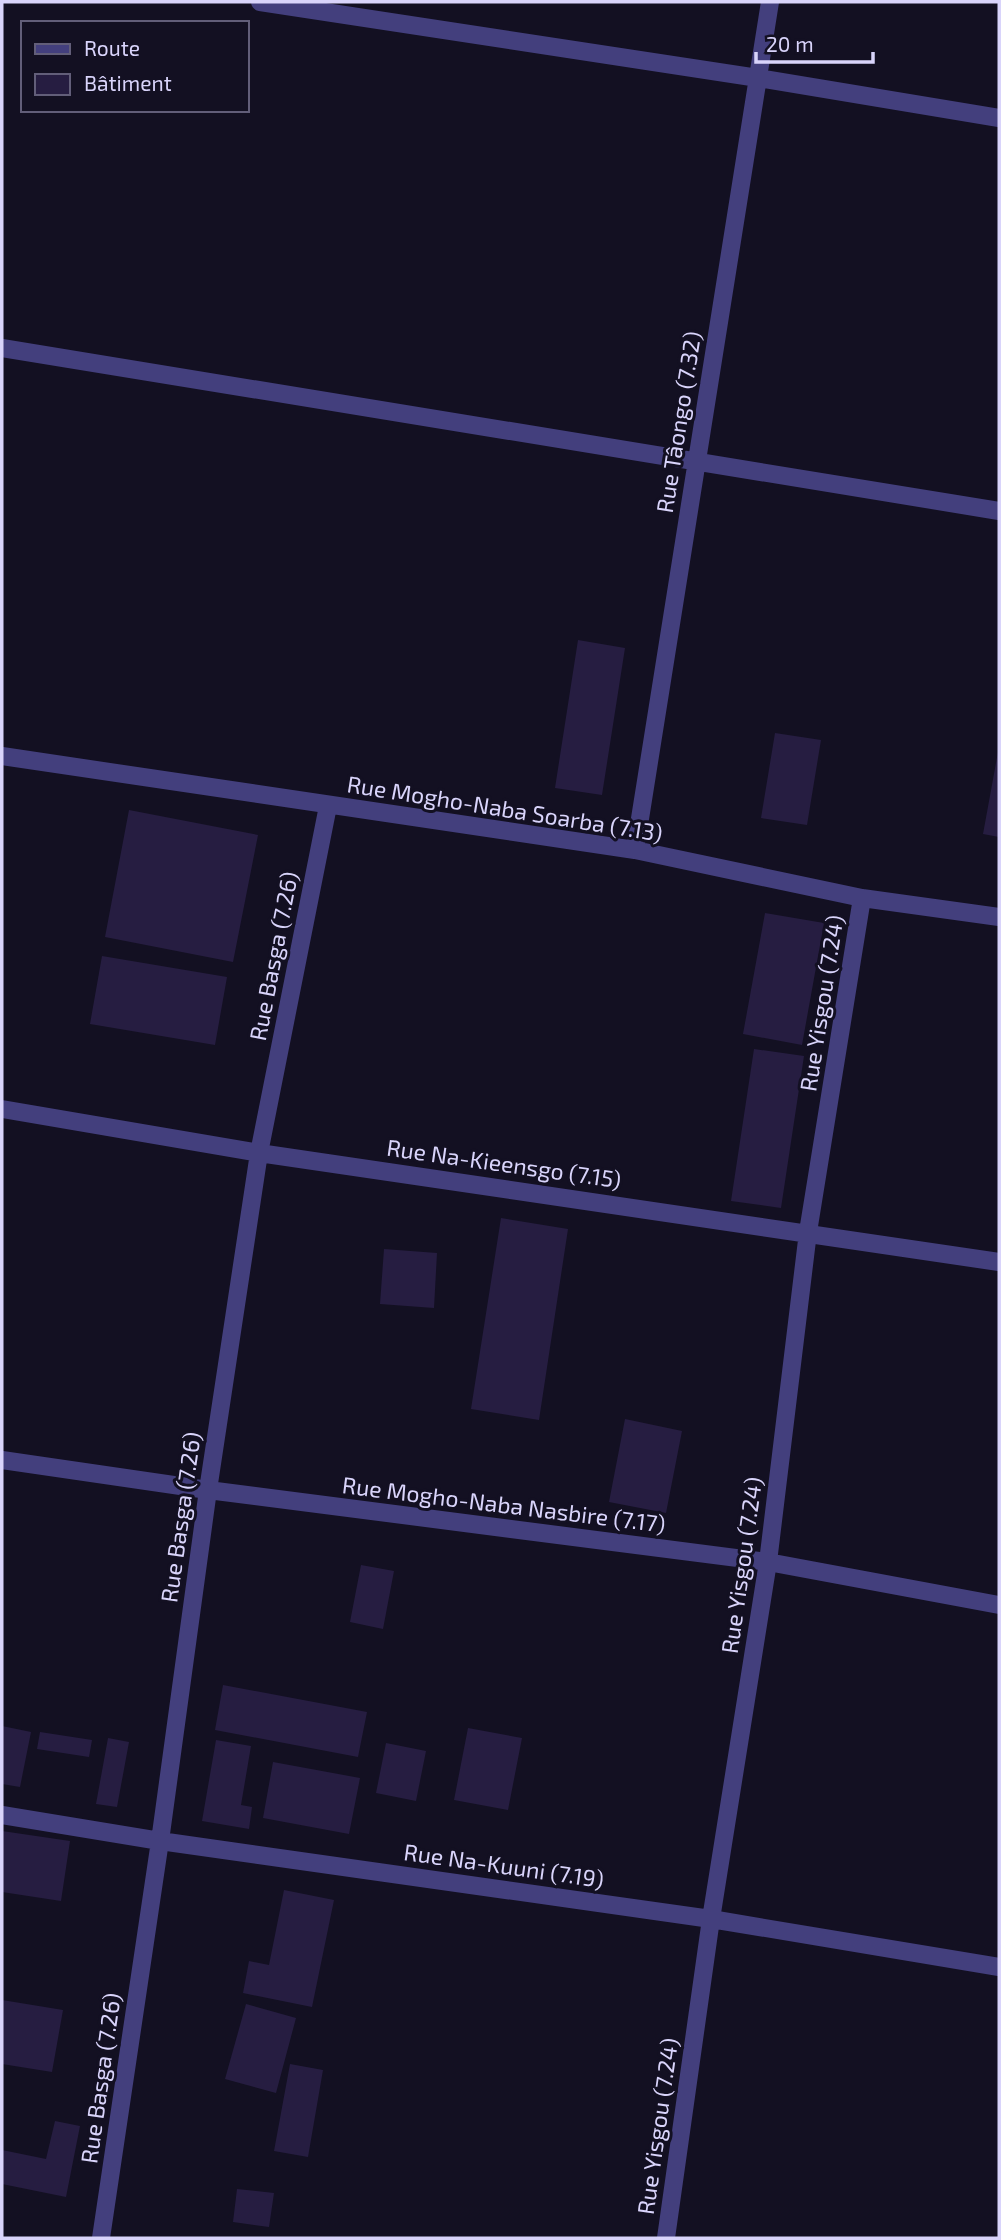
<svg xmlns="http://www.w3.org/2000/svg" width="1001" height="2240" viewBox="0 0 1001 2240" font-family="'Exo 2',sans-serif">
  <style>
    .building { fill: #261d41 }
    .lines { fill: none; stroke-linecap: round; stroke-linejoin: round }
    .minor { stroke: #433f7d; stroke-width: 18 }
    .labels { text-anchor: middle; dominant-baseline: central; stroke-width: 6; stroke-linejoin: round; paint-order: stroke }
    .street-label { font-size: 23px; fill: #d9d4fb; stroke: #131022 }
  </style>
  <rect width="100%" height="100%" fill="#131022"/>
  <!-- building -->
  <path class="building" d="M 578,640 L 625,648 L 602,795 L 555,788 Z
    M 775,733 L 821,740 L 807,825 L 761,818 Z
    M 998,752 L 999,752 L 999,837 L 983,834 Z
    M 129,810 L 258,835 L 233,962 L 105,937 Z
    M 765,913 L 824,923 L 802,1045 L 743,1034 Z
    M 102,956 L 227,977 L 215,1045 L 90,1024 Z
    M 754,1049 L 804,1056 L 781,1208 L 731,1201 Z
    M 501,1218 L 568,1229 L 539,1420 L 471,1409 Z
    M 384,1249 L 437,1253 L 434,1308 L 380,1304 Z
    M 625,1419 L 682,1431 L 666,1513 L 609,1502 Z
    M 361,1565 L 394,1571 L 383,1629 L 350,1622 Z
    M 223,1685 L 367,1712 L 358,1757 L 215,1730 Z
    M 2,1726 L 31,1732 L 20,1787 L 2,1784 Z
    M 468,1728 L 522,1738 L 508,1810 L 454,1800 Z
    M 40,1732 L 92,1740 L 89,1757 L 37,1749 Z
    M 108,1738 L 129,1742 L 117,1807 L 96,1804 Z
    M 216,1740 L 251,1746 L 241,1805 L 252,1807 L 249,1829 L 202,1821 Z
    M 386,1743 L 426,1751 L 416,1801 L 376,1793 Z
    M 273,1762 L 360,1778 L 349,1834 L 263,1818 Z
    M 2,1831 L 70,1841 L 61,1901 L 2,1892 Z
    M 284,1890 L 334,1900 L 312,2007 L 243,1993 L 249,1961 L 269,1965 Z
    M 2,2000 L 63,2010 L 52,2072 L 2,2064 Z
    M 246,2004 L 296,2018 L 276,2093 L 225,2079 Z
    M 290,2064 L 323,2070 L 308,2157 L 274,2151 Z
    M 55,2121 L 80,2126 L 66,2197 L 2,2184 L 2,2150 L 46,2159 Z
    M 237,2189 L 274,2193 L 269,2227 L 233,2222 Z"/>
  <g class="lines">
    <!-- minor -->
    <path class="minor" d="M 260,2 L 758,78 L 999,118
      M 2,348 L 999,511
      M 2,756 L 635,850 L 862,898 L 999,917
      M 635,850 L 770,2
      M 2,1109 L 259,1153 L 999,1262
      M 2,1460 L 208,1490 L 768,1562 L 999,1605
      M 2,1815 L 160,1841 L 711,1919 L 999,1967
      M 101,2238 L 160,1841 L 208,1490 L 259,1153 L 328,806
      M 666,2238 L 711,1919 L 768,1562 L 808,1232 L 862,898"/>
  </g>
  <g class="labels">
    <!-- street labels -->
    <g class="street-label">
      <text transform="translate(678 422) rotate(-81)">Rue Tâongo (7.32)</text>
      <text transform="translate(505 808) rotate(9)">Rue Mogho-Naba Soarba (7.13)</text>
      <text transform="translate(273 956) rotate(-79)">Rue Basga (7.26)</text>
      <text transform="translate(821 1003) rotate(-81)">Rue Yisgou (7.24)</text>
      <text transform="translate(504 1163) rotate(8)">Rue Na-Kieensgo (7.15)</text>
      <text transform="translate(504 1504) rotate(7)">Rue Mogho-Naba Nasbire (7.17)</text>
      <text transform="translate(180 1517) rotate(-82)">Rue Basga (7.26)</text>
      <text transform="translate(741 1565) rotate(-82)">Rue Yisgou (7.24)</text>
      <text transform="translate(504 1865) rotate(8)">Rue Na-Kuuni (7.19)</text>
      <text transform="translate(100 2078) rotate(-82)">Rue Basga (7.26)</text>
      <text transform="translate(657 2126) rotate(-82)">Rue Yisgou (7.24)</text>
    </g>
  </g>
  <!-- border -->
  <rect width="1001" height="2240" fill="none" stroke="#d9d4fb" stroke-width="7"/>
  <!-- legend -->
  <rect x="21" y="21" width="228" height="91" fill="#131022" stroke="#625e79" stroke-width="2"/>
  <rect x="35" y="44" width="35" height="10" fill="#433f7d" stroke="#625e79" stroke-width="2"/>
  <text x="84" y="56" font-size="21" fill="#d9d4fb">Route</text>
  <rect x="35" y="74" width="35" height="21" fill="#261d41" stroke="#625e79" stroke-width="2"/>
  <text x="84" y="91" font-size="21" fill="#d9d4fb">Bâtiment</text>
  <!-- scale -->
  <path d="M756 52v10h117v-10" fill="none" stroke="#d9d4fb" stroke-width="3.5"/>
  <text x="766" y="52" font-size="21" fill="#d9d4fb" stroke="#131022" stroke-width="5" paint-order="stroke">20 m</text>
</svg>
